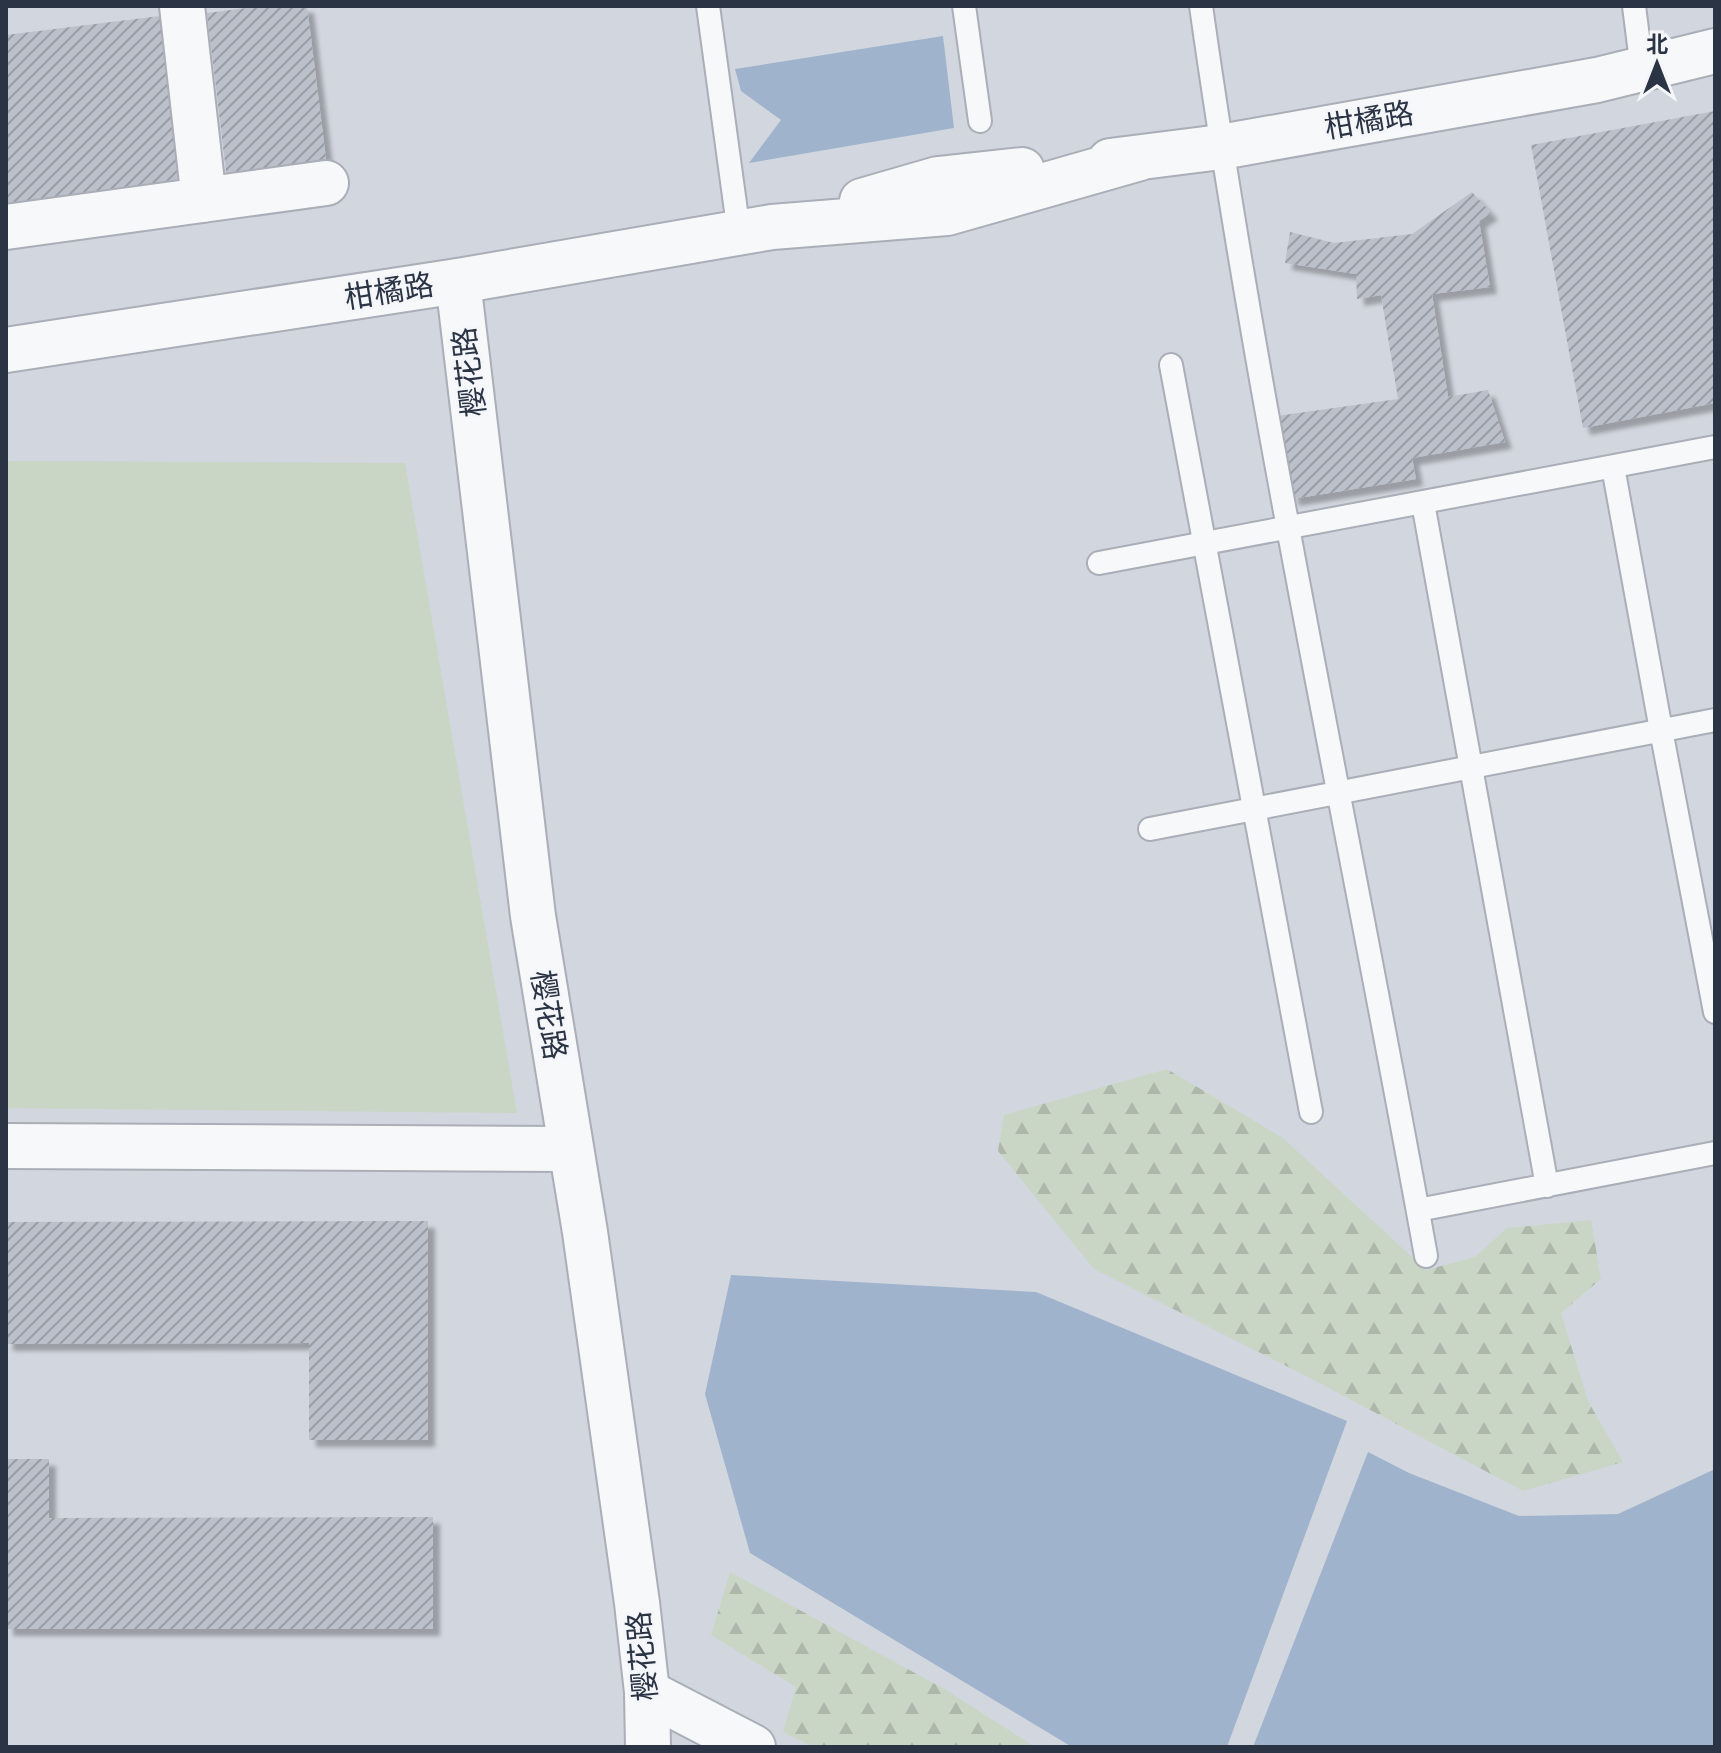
<svg xmlns="http://www.w3.org/2000/svg" width="1721" height="1753" viewBox="0 0 1721 1753" font-family="Cabin,'Noto Sans SC',sans-serif">
  <style>
    .built { fill: #d2d6de }
    .forest { fill: url(#forest-firs) }
    .pitch { fill: #c9d6c5 }
    .water { fill: #9fb4cc }
    .building { fill: url(#building-hatch); filter: url(#shadow) }
    .lines { fill: none; stroke-linecap: round; stroke-linejoin: round }
    .service-casing { stroke: #a9aeb7; stroke-width: 26 }
    .minor-casing { stroke: #a9aeb7; stroke-width: 48 }
    .tertiary-casing { stroke: #a9aeb7; stroke-width: 48 }
    .service { stroke: #f7f8fa; stroke-width: 22 }
    .minor { stroke: #f7f8fa; stroke-width: 44 }
    .tertiary { stroke: #f7f8fa; stroke-width: 44 }
    .labels { text-anchor: middle; dominant-baseline: central; stroke-width: 6; stroke-linejoin: round; paint-order: stroke }
    .street-label { font-size: 30px; fill: #2b3445; stroke: #f4f6f9 }
  </style>
  <defs>
    <pattern id="forest-firs" width="22" height="20" patternUnits="userSpaceOnUse" patternTransform="scale(2)"><rect width="22" height="20" fill="#c9d6c5"/><path d="M5 1l3.5 6h-7zM16 11l3.5 6h-7z" fill="#adb8ab"/></pattern>
    <pattern id="building-hatch" width="6" height="6" patternUnits="userSpaceOnUse" patternTransform="scale(2)"><rect width="6" height="6" fill="#bbc0ca"/><path d="M-1 1l2-2M0 6l6-6M5 7l2-2" fill="none" stroke="#989da6"/></pattern>
    <filter id="shadow"><feDropShadow dx="7" dy="7" stdDeviation="2" flood-color="#0004"/></filter>
  </defs>
  <rect width="100%" height="100%" fill="#e4e7ec"/>
  <!-- built -->
  <path class="built" d="M 6,6 L 1715,6 L 1715,1747 L 6,1747 Z"/>
  <!-- forest -->
  <path class="forest" d="M 1167,1069 L 1283,1138 L 1426,1270 L 1475,1257 L 1507,1228 L 1591,1220 L 1601,1279 L 1561,1313 L 1588,1401 L 1623,1462 L 1523,1491 L 1308,1377 L 1094,1269 L 998,1151 L 1004,1115 Z
    M 730,1572 L 946,1690 L 1035,1747 L 814,1747 L 783,1732 L 796,1687 L 711,1635 Z"/>
  <!-- pitch -->
  <path class="pitch" d="M 6,461 L 405,463 L 517,1113 L 6,1108 Z"/>
  <!-- water -->
  <path class="water" d="M 943,36 L 954,128 L 749,163 L 781,120 L 741,91 L 735,69 Z
    M 731,1275 L 1036,1292 L 1347,1421 L 1227,1747 L 1072,1747 L 750,1553 L 705,1394 Z
    M 1368,1452 L 1409,1473 L 1519,1516 L 1618,1514 L 1715,1469 L 1715,1747 L 1253,1747 Z"/>
  <!-- building -->
  <path class="building" d="M 262,6 L 307,6 L 327,167 L 227,180 L 207,13 Z
    M 160,16 L 180,183 L 6,204 L 6,35 Z
    M 1715,111 L 1715,403 L 1583,428 L 1531,145 Z
    M 1472,192 L 1491,213 L 1479,221 L 1490,287 L 1432,294 L 1448,397 L 1488,390 L 1505,442 L 1412,458 L 1416,479 L 1292,499 L 1277,416 L 1398,399 L 1381,295 L 1357,299 L 1356,274 L 1285,263 L 1290,232 L 1334,243 L 1412,234 Z
    M 428,1221 L 428,1440 L 309,1440 L 309,1343 L 6,1344 L 6,1222 Z
    M 6,1459 L 49,1459 L 49,1518 L 433,1517 L 433,1629 L 6,1629 Z"/>
  <g class="lines">
    <defs>
      <path id="service" d="M 708,6 L 739,233
        M 964,6 L 980,121
        M 1201,6 C 1260,425 1351,839 1426,1256
        M 1634,6 L 1642,69
        M 1171,365 L 1311,1112
        M 1613,467 L 1661,730 L 1715,1012
        M 1423,503 L 1547,1186
        M 1099,563 L 1715,447
        M 1150,829 L 1715,720
        M 1418,1210 L 1715,1153"/>
      <path id="minor" d="M 182,6 L 204,200
        M 1110,161 L 1221,147 L 1597,80 L 1715,51
        M 862,201 L 938,179 L 1022,170
        M 6,227 L 326,183
        M 6,350 L 458,281 L 772,227 L 947,213 L 1140,158
        M 6,1146 L 571,1149
        M 647,1692 L 753,1747"/>
      <path id="tertiary" d="M 458,281 L 533,916 L 585,1232 L 637,1603 L 647,1692 L 648,1747"/>
    </defs>
    <!-- service casing -->
    <use href="#service" class="service-casing"/>
    <!-- minor casing -->
    <use href="#minor" class="minor-casing"/>
    <!-- tertiary casing -->
    <use href="#tertiary" class="tertiary-casing"/>
    <!-- service -->
    <use href="#service" class="service"/>
    <!-- minor -->
    <use href="#minor" class="minor"/>
    <!-- tertiary -->
    <use href="#tertiary" class="tertiary"/>
  </g>
  <g class="labels">
    <!-- street labels -->
    <g class="street-label">
      <text transform="translate(1369 120) rotate(-10)">柑橘路</text>
      <text transform="translate(389 291) rotate(-9)">柑橘路</text>
      <text transform="translate(469 372) rotate(-97)">樱花路</text>
      <text transform="translate(549 1015) rotate(81)">樱花路</text>
      <text transform="translate(642 1656) rotate(-95)">樱花路</text>
    </g>
  </g>
  <!-- border -->
  <rect width="1721" height="1753" fill="none" stroke="#2b3445" stroke-width="16"/>
  <!-- north arrow -->
  <g transform="translate(1657 64)" stroke="#f4f6f9" stroke-width="6" paint-order="stroke">
  <path d="M0-6L14 30L0 20L-14 30Z" fill="#2b3445"/>
  <text y="-12" font-size="22" font-weight="bold" text-anchor="middle" fill="#2b3445">北</text>
  </g>
</svg>
